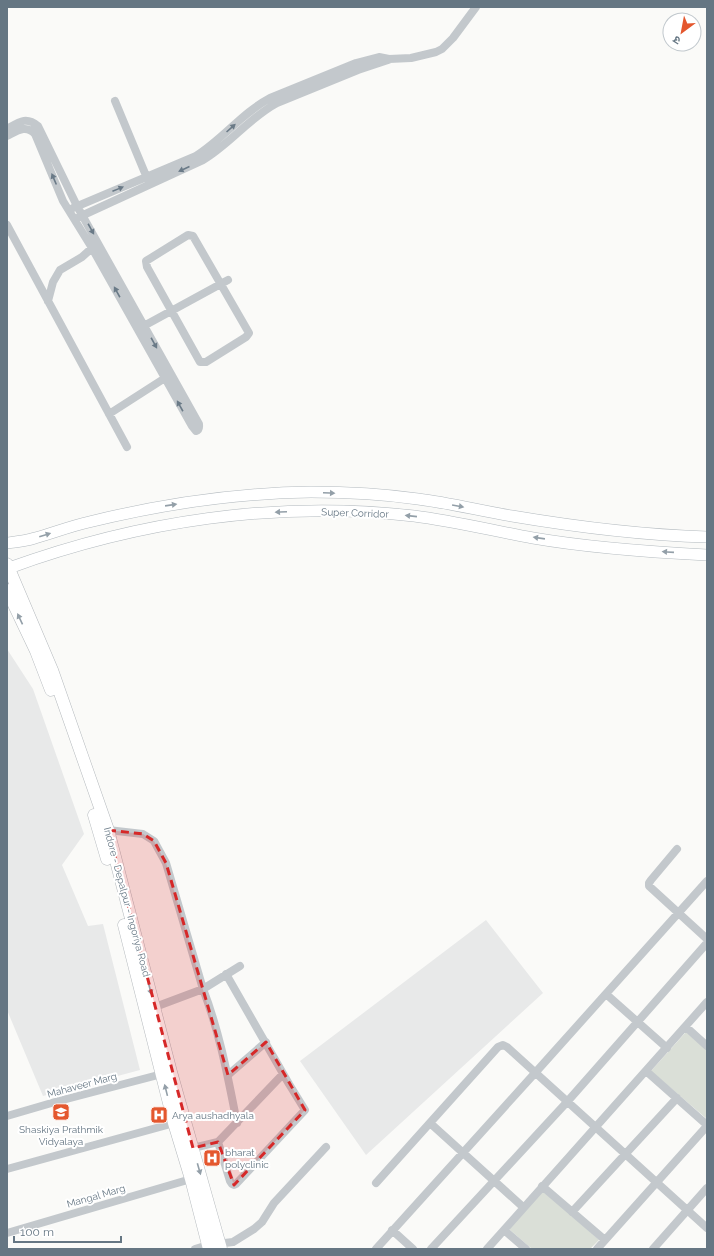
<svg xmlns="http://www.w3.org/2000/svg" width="714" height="1256" viewBox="0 0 714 1256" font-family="Raleway,'Noto Sans Devanagari',sans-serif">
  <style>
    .built { fill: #e8e9e9 }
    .green { fill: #dadfd7 }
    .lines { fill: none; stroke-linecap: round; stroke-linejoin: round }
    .secondary-casing { stroke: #b3babf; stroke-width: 12 }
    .primary-casing { stroke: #b5babe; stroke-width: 13 }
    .street { stroke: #c3c8cc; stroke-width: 8 }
    .secondary { stroke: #fff; stroke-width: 11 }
    .primary { stroke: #fff; stroke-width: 12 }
    .oneway { fill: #6a7a87 }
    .oneway2 { fill: #939fa8 }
    .marked { fill: #d62828; fill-opacity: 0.2; stroke: #d62828; stroke-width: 3; stroke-dasharray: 8 5; stroke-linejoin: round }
    .labels { text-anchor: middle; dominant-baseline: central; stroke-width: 4; stroke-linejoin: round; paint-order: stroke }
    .street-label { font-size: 10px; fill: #657683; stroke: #fff }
    .poi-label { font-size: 10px; fill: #657683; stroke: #fff; text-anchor: start }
  </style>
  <rect width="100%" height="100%" fill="#fafaf8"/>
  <!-- built -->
  <path class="built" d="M 7,649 L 33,689 L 84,834 L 62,865 L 88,926 L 103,924 L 140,1070 L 43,1096 L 7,1010 Z
    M 486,920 L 543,993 L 366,1155 L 300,1061 Z"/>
  <!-- green -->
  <path class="green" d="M 686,1032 L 707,1050 L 707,1119 L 651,1071 Z
    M 544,1190 L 599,1240 L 590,1249 L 532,1249 L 509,1229 Z"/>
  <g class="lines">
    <defs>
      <path id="secondary" d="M 7,543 C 16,542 26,541 35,538 C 53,533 71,526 89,522 C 162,504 237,493 311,492 C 347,492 383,494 418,499 C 450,503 481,511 512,516 C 577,527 642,535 707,537
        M 9,568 C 138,521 277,500 414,516 C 454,521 494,531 533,538 C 591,548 649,552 707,555"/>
      <path id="primary" d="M 7,564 L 52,670 L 108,830 L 171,1072 L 221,1249
        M 7,590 L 36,651 L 51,690
        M 94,815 L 107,859
        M 124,925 L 174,1123 L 191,1179 L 209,1249"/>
    </defs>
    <!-- secondary casing -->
    <use href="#secondary" class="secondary-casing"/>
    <!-- primary casing -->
    <use href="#primary" class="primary-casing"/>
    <!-- street -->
    <path class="street" d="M 115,101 L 147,178
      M 7,129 C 19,122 26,116 38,126 L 77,206 L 199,424 C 199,427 200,430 196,431 L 192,426 L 92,248 L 63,201 L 35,134 C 26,124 17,131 7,136
      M 73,208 L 196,156 C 223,139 242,113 270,98 L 356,63 L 379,57 L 389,59 L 411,58 L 436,52 L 442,49 L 453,38 L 476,7
      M 79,217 L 203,160 C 230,144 249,118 277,103 L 358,70 L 388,60
      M 7,225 L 127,447
      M 188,235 L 193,236 L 249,333 L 246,337 L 206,362 L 200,362 L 147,267 L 146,261 Z
      M 48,301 L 53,282 L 60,270 L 82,257 L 92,248
      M 140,328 L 228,280
      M 109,414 L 165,378
      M 108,830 L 143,834 L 154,841 L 166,863 L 203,989 C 220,1033 228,1078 237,1123
      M 677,849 L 651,880 L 649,883 L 649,886 L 707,939
      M 606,994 L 667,1048
      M 155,1007 L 203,989 L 240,966
      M 686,1027 L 707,1046
      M 646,1071 L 707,1125
      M 228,1075 L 266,1042
      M 7,1116 L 55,1102 L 162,1074
      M 430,1123 L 523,1207
      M 218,1142 L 230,1181 L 232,1184 L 234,1185 L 236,1184 L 305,1110 L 289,1084 L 226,974
      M 193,1148 L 218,1142 L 283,1074
      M 7,1169 L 178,1122
      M 376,1183 L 498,1047 L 503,1045 L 507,1047 L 707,1228
      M 542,1186 L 605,1240
      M 572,1212 L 677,1098
      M 392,1230 L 413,1249
      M 504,1230 L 526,1249
      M 7,1233 L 191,1179
      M 195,1249 L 208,1245 L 233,1242 L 254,1229 L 262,1222 L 274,1203 L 326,1147
      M 376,1249 L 535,1073 L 707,881
      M 431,1249 L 567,1102 L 707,943
      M 487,1249 L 707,1002
      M 597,1249 L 707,1126
      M 653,1249 L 707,1188"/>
    <!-- secondary -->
    <use href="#secondary" class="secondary"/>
    <!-- primary -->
    <use href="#primary" class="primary"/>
  </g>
  <!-- one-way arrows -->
  <defs><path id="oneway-solid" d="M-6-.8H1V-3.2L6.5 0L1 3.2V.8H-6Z"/></defs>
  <g class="oneway">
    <use href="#oneway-solid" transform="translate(231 128) rotate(-42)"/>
    <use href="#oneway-solid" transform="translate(184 169) rotate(156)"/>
    <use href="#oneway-solid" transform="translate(54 179) rotate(-113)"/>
    <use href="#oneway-solid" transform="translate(118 189) rotate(-22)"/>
    <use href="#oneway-solid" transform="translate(91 229) rotate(61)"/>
    <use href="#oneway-solid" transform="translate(117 292) rotate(-119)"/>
    <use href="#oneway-solid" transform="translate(154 343) rotate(61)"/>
    <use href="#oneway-solid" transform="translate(180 406) rotate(-119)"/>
  </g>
  <g class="oneway2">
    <use href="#oneway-solid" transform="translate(329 493) rotate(2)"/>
    <use href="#oneway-solid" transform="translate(171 505) rotate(-8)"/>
    <use href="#oneway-solid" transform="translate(458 506) rotate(10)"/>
    <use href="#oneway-solid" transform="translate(281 512) rotate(177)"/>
    <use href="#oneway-solid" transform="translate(411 516) rotate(-174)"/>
    <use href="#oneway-solid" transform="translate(45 535) rotate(-17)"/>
    <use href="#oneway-solid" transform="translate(539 538) rotate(-172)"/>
    <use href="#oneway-solid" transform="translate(668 552) rotate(-176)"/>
    <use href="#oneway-solid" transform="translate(20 619) rotate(-115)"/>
    <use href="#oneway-solid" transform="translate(150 989) rotate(75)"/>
    <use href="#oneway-solid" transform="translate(166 1090) rotate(-104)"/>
    <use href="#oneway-solid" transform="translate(199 1169) rotate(74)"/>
  </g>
  <!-- marked area -->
  <path class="marked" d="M 108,830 L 143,834 L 154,841 L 166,863 L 228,1075 L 266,1042 L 305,1110 L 234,1185 L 218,1142 L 193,1148 Z"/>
  <!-- icons -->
  <defs>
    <symbol id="school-square" viewBox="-11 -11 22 22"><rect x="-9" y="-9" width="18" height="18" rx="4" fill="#e4572e" stroke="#fff"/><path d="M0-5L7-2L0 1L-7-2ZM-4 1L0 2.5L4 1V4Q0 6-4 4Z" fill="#fff"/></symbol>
    <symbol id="hospital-square" viewBox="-11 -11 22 22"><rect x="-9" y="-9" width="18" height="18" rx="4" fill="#e4572e" stroke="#fff"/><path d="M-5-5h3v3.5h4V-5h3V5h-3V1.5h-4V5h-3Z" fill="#fff"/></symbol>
  </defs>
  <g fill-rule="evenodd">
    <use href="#school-square" x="51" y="1102" width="20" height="20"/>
    <use href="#hospital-square" x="149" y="1105" width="20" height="20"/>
    <use href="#hospital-square" x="202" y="1148" width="20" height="20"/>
  </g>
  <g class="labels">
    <!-- street labels -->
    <g class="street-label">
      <text transform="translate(355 513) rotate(2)">Super Corridor</text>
      <text transform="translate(127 902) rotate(75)">Indore - Depalpur - Ingoriya Road</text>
      <text transform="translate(82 1085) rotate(-15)">Mahaveer Marg</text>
      <text transform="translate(96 1196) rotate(-16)">Mangal Marg</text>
    </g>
    <!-- poi labels -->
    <g class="poi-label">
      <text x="172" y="1115">Arya aushadhyala</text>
      <text x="61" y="1129" text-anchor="middle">Shaskiya Prathmik<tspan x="61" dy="12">Vidyalaya</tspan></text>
      <text x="225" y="1152">bharat<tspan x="225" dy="12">polyclinic</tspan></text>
    </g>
  </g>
  <!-- border -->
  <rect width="714" height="1256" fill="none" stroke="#657683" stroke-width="16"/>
  <!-- north arrow -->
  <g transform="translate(682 32) rotate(212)"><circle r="19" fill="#ffffff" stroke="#c1c8cd"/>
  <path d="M0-3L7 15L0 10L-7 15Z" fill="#e4572e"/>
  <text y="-6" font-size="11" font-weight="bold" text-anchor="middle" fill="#657683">उ</text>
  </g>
  <!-- scale -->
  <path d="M14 1236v6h107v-6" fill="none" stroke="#657683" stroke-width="2"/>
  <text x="20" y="1236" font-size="12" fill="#657683" stroke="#ffffff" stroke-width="3" paint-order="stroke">100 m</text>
</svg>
